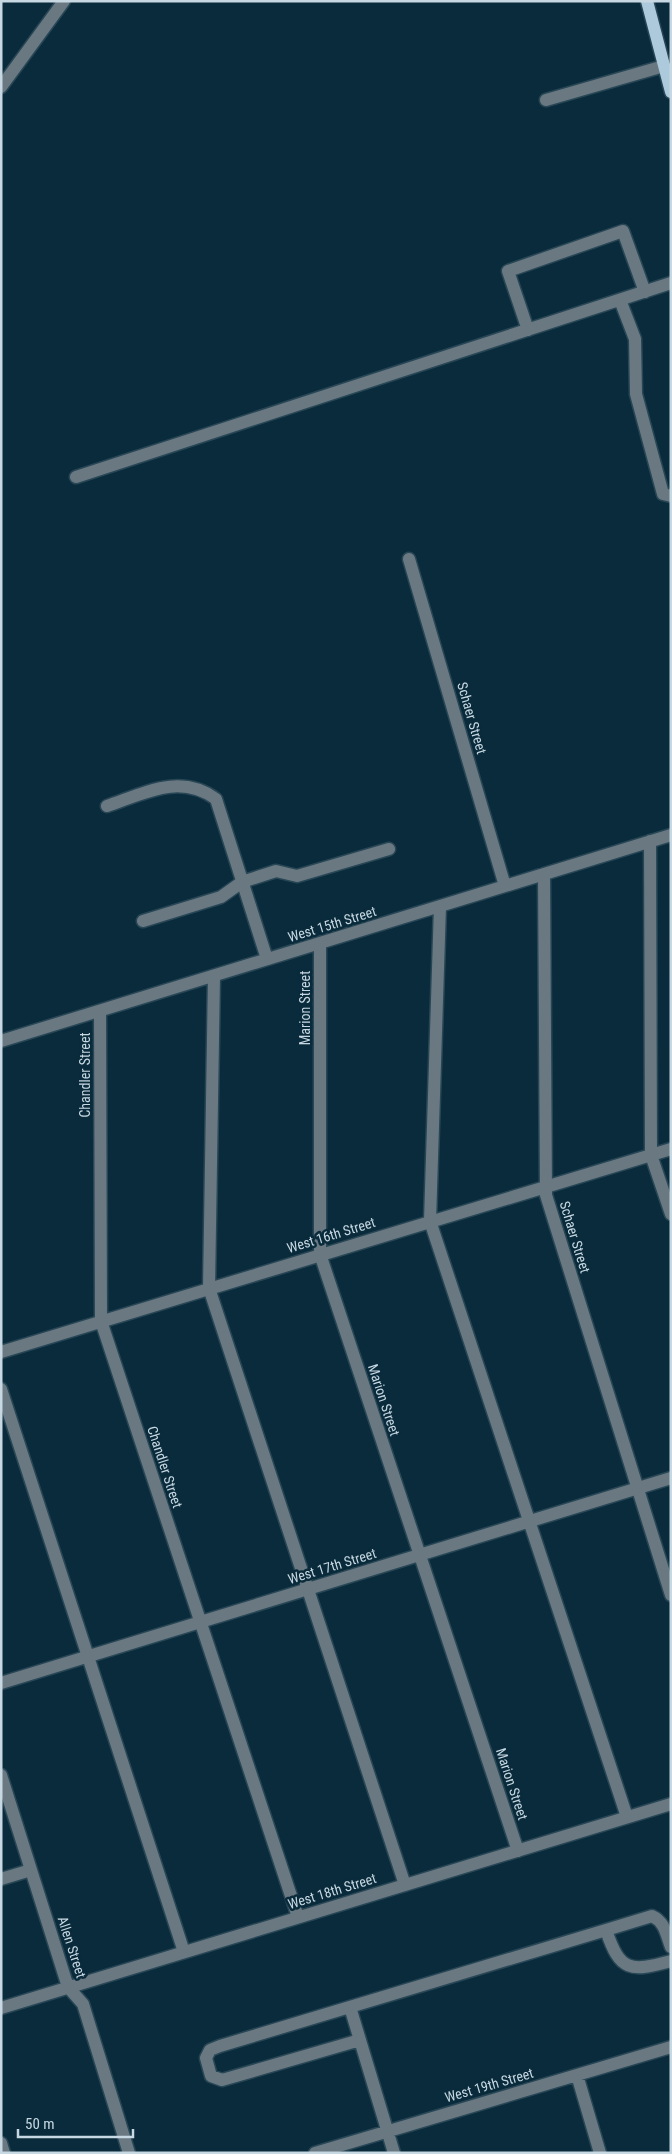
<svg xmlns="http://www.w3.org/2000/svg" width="672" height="2154" viewBox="0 0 672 2154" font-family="'Roboto Condensed',sans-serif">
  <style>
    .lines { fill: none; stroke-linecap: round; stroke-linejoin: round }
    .minor-casing { stroke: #284756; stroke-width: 15 }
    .major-casing { stroke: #284756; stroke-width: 15 }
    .minor { stroke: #6a7881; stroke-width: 12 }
    .major { stroke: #accadc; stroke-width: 12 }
    .labels { text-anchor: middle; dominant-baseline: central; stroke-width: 5; stroke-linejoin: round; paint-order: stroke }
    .street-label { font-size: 14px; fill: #c7d8e3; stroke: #0a2b3b }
  </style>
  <rect width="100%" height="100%" fill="#0a2b3b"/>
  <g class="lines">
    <defs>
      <path id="minor" d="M 1,87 L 64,1
        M 546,100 L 664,66
        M 620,300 L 635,339 L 636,394 L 663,494 L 671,496
        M 528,330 L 508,271 L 623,231 L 645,292
        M 76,477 L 671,283
        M 409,559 L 505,886
        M 107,806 C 145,793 180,773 216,799 L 267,959
        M 650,841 L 651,1155 L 671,1214
        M 544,874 L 546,1195 L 671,1595
        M 440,906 L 430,1221 L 627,1817
        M 143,921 L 221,897 L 242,882 L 276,871 L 297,876 L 389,849
        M 320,943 L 320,1254 L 518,1851
        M 214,976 L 209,1288 L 405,1885
        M 100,1011 L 101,1321 L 298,1917
        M 1,1041 L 671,835
        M 1,1352 L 671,1149
        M 1,1389 L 184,1952
        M 1,1683 L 671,1478
        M 1,1775 L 68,1987 L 83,2004 L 129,2153
        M 1,1879 L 31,1870
        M 671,1947 C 666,1934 665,1922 652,1916 L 606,1930 C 620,1972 630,1972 671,1961
        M 350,2007 L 394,2153
        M 1,2008 L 671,1804
        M 360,2040 L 222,2080 L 211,2076 L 206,2058 L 210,2050 L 220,2046 L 606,1930
        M 577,2075 L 600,2153
        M 1,2143 L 4,2153
        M 315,2153 L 671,2047"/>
      <path id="major" d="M 647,1 L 671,92"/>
    </defs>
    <!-- minor casing -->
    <use href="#minor" class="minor-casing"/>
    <!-- major casing -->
    <use href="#major" class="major-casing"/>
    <!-- minor -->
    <use href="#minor" class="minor"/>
    <!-- major -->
    <use href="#major" class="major"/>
  </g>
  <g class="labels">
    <!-- street labels -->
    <g class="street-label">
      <text transform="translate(472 718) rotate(74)">Schaer Street</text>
      <text transform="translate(332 924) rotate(-17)">West 15th Street</text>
      <text transform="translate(305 1008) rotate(-90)">Marion Street</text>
      <text transform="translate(85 1075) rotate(-90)">Chandler Street</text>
      <text transform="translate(331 1235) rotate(-17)">West 16th Street</text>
      <text transform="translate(575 1237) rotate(73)">Schaer Street</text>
      <text transform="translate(384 1400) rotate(72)">Marion Street</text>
      <text transform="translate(165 1467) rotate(72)">Chandler Street</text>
      <text transform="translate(332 1566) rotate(-17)">West 17th Street</text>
      <text transform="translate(512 1784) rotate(72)">Marion Street</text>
      <text transform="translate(332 1891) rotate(-17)">West 18th Street</text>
      <text transform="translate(72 1947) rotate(72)">Allen Street</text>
      <text transform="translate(489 2085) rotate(-16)">West 19th Street</text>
    </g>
  </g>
  <!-- border -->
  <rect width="672" height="2154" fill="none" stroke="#c7d8e3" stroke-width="5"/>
  <!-- scale -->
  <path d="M18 2129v8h115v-8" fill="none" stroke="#c7d8e3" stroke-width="2.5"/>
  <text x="25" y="2129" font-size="15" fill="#c7d8e3" stroke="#0a2b3b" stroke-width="4" paint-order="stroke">50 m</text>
</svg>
